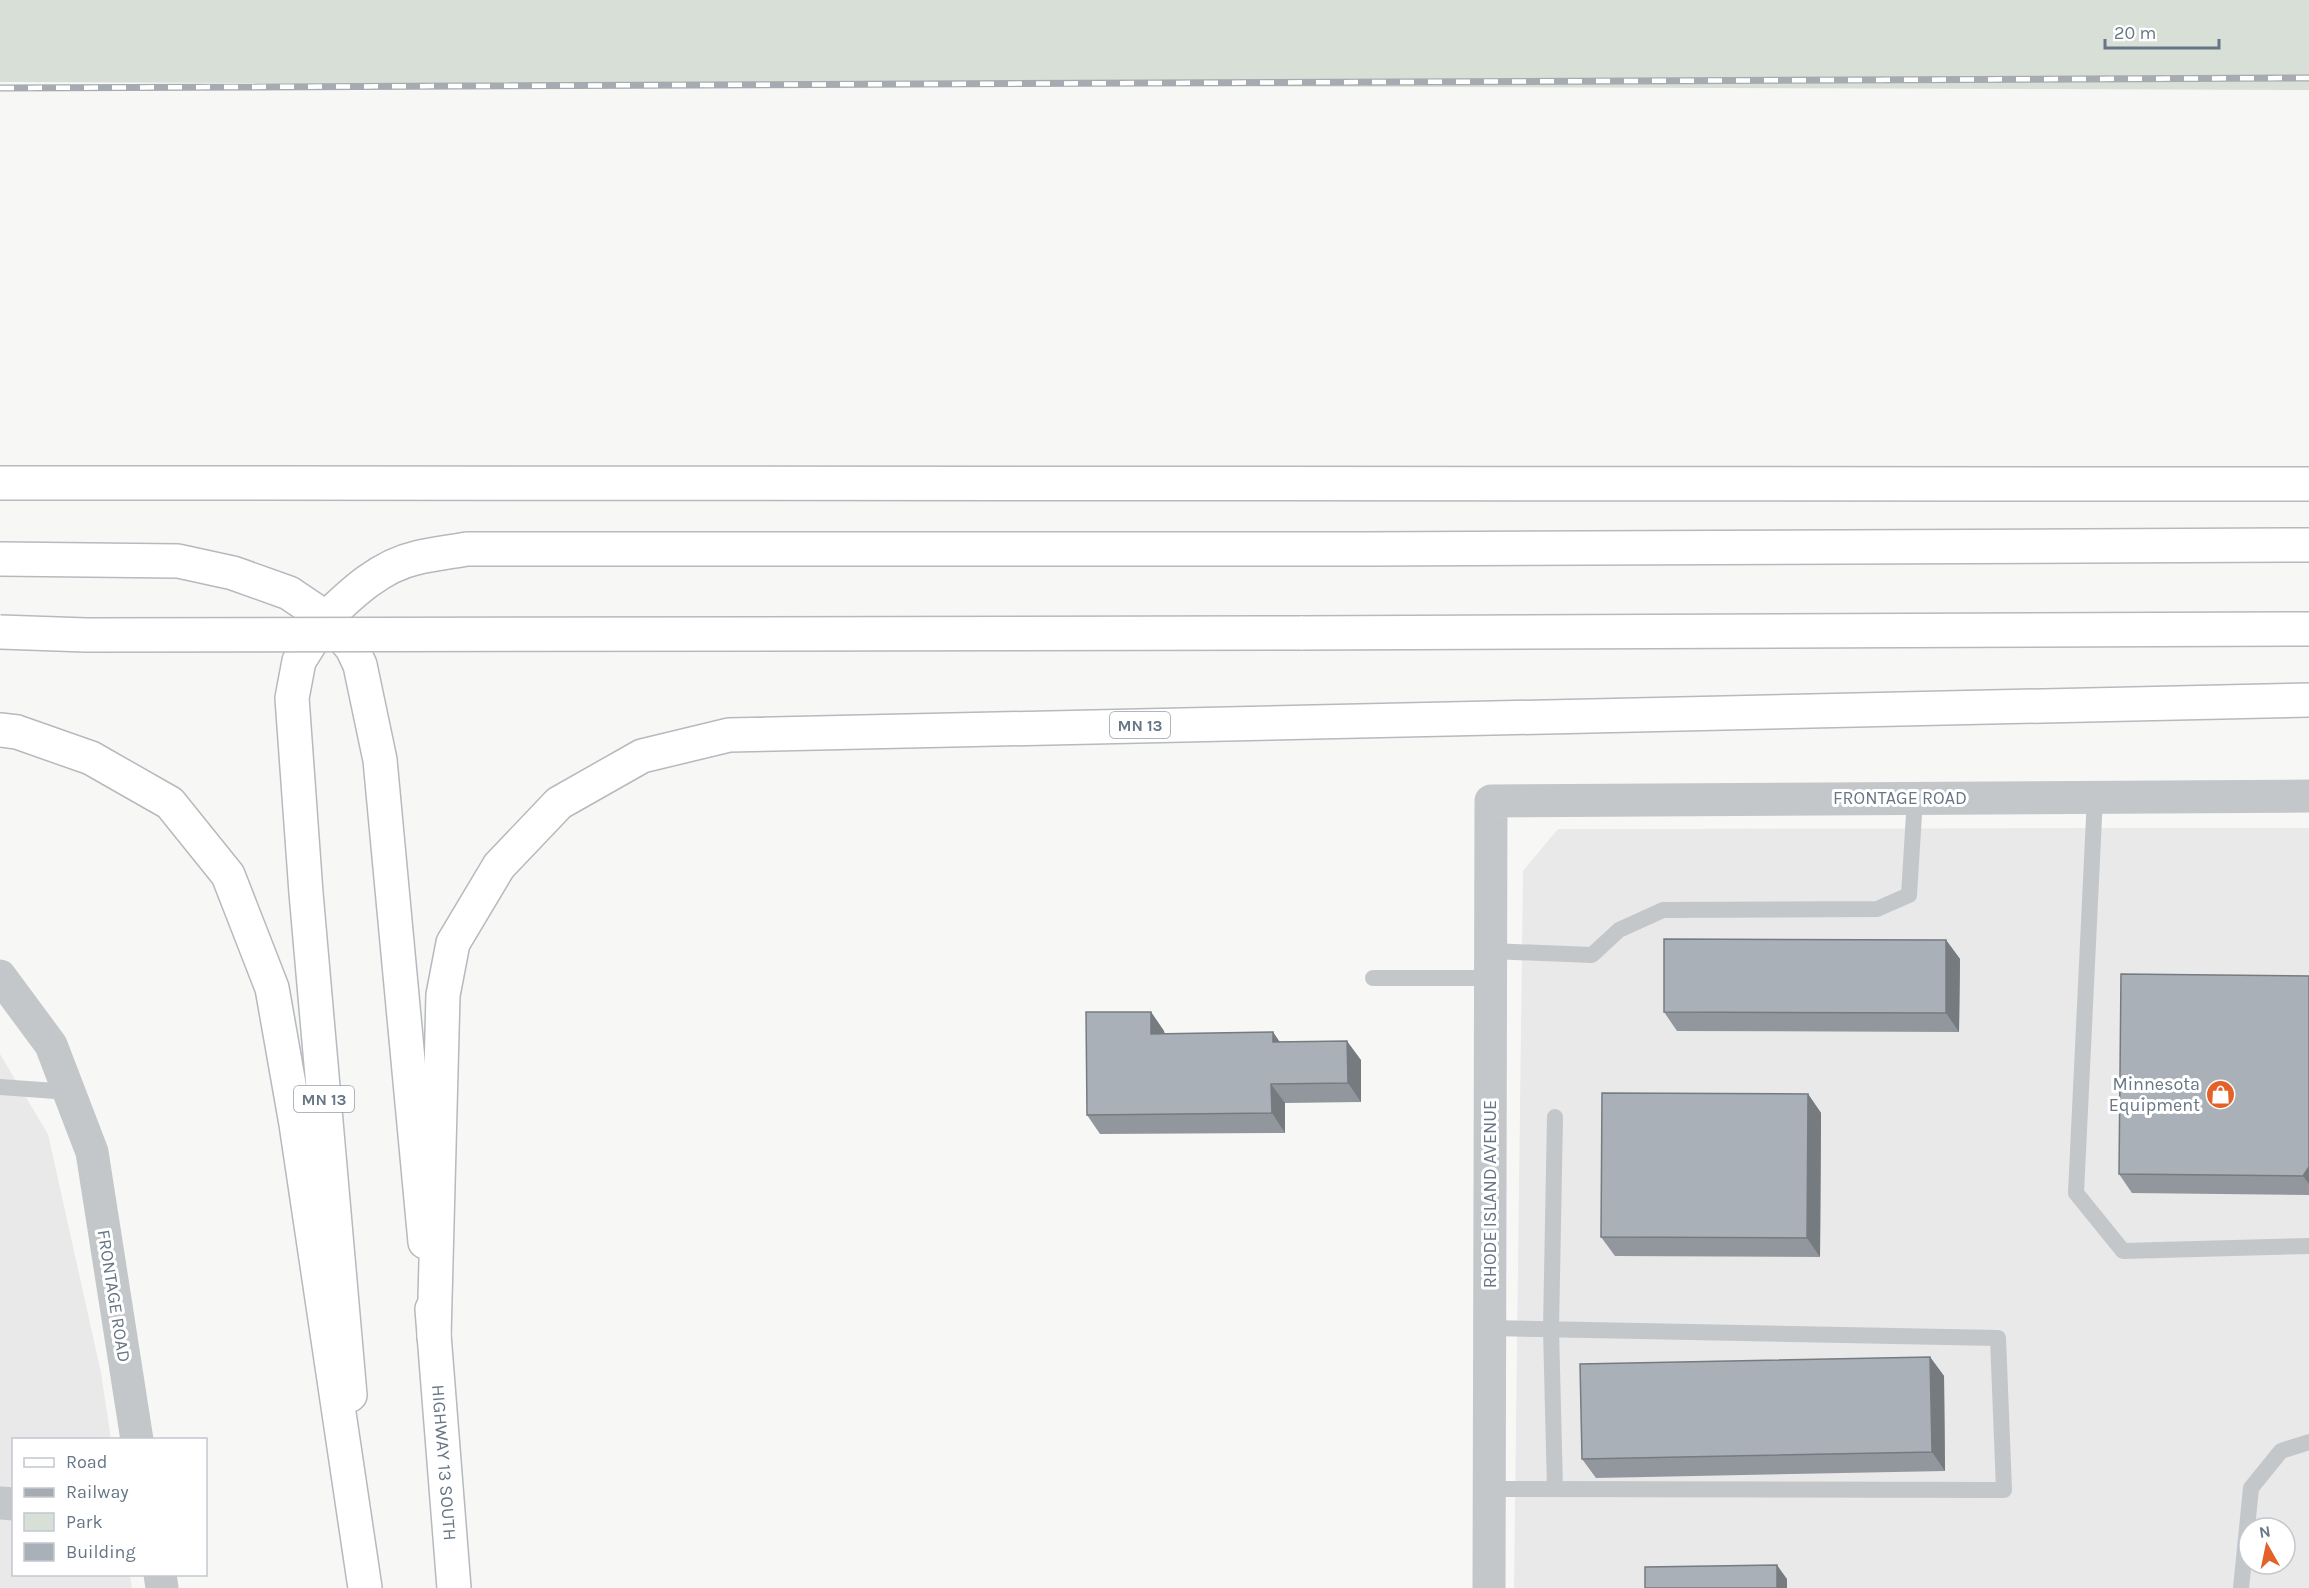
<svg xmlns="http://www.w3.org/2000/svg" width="2309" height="1588" viewBox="0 0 2309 1588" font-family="Karla,sans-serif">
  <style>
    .built { fill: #e8e9e8; fill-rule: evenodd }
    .park { fill: #d8dfd6 }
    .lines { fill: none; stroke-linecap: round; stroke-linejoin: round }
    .primary-casing { stroke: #b6babe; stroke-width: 36 }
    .motorway-casing { stroke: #b6b9bd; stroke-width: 36 }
    .service { stroke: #c3c7ca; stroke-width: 16 }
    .minor { stroke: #c3c7ca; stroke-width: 33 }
    .tertiary { stroke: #c3c7ca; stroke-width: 33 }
    .primary { stroke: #fff; stroke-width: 33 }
    .motorway { stroke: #fff; stroke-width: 33 }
    .rail-casing { stroke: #a6abb1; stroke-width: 7 }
    .rail { stroke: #fff; stroke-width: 4.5; stroke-dasharray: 14; stroke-linecap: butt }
    .motorway-bridge-casing { stroke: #b6b9bd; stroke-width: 36; stroke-linecap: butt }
    .motorway-bridge { stroke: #fff; stroke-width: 33 }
    .wall { fill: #91979d }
    .shaded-wall { fill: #767b80 }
    .building { fill: #a9b0b7; stroke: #767b80; stroke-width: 1.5 }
    .labels { text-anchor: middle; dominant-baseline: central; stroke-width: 6; stroke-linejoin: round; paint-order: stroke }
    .shield { fill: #fff; stroke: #959faa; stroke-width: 1.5 }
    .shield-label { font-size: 16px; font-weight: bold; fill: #677686 }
    .street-label { font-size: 18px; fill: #677686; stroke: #fff }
    .poi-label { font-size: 18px; fill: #677686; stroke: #fff; text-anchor: end }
  </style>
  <rect width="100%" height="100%" fill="#f7f8f5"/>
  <!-- built -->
  <path class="built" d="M 2309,828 L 2309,1588 L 1514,1588 L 1523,871 L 1558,829 ZM 2249,1528 L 2285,1528 L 2285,1564 L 2249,1564 Z
    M 0,1054 L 48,1134 L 101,1373 L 111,1439 L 14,1440 L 14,1574 L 130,1575 L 132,1588 L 0,1588 Z"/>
  <!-- park -->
  <path class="park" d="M 0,0 L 2309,0 L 2309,90 L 0,82 Z"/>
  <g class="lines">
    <defs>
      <g id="primary">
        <path id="s1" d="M 432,1309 L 454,1588"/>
        <path d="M 350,1395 L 306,893 L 292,698 L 299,661 L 326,618 L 352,648 L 360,665 L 380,760 L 425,1242"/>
      </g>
      <path id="motorway" d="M 0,483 L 2309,484
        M 0,559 L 178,561 L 233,573 L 289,593 L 326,618 C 351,594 380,566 416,558 C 432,554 450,552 467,549 L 1368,549 L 2309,545
        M 1300,633 L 2309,629
        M 0,730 L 17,732 L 91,758 L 170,803 L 228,875 L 272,988 L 296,1124 L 365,1588
        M 434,1337 L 443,995 L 453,943 L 499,866 L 559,803 L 642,756 L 729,735 L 2309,700"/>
    </defs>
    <!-- primary casing -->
    <use href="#primary" class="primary-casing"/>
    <!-- motorway casing -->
    <use href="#motorway" class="motorway-casing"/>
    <!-- service -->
    <path class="service" d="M 2095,797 L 2076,1193 L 2123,1251 L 2309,1246
      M 1491,951 L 1592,955 L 1619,930 L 1663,910 L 1877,909 L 1909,895 L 1915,798
      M 1373,978 L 1491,978
      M 0,1087 L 69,1092
      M 1555,1117 L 1551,1329 L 1555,1489
      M 1490,1489 L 2004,1490 L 1998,1338 L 1490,1328
      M 2241,1588 L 2251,1488 L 2281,1451 L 2309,1442"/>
    <!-- minor -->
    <path class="minor" d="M 0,1503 L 14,1504"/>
    <!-- tertiary -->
    <path class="tertiary" d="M 0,976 L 51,1045 L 92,1152 L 137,1440
      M 160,1574 L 162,1588
      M 1489,1588 L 1491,801 L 2309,796"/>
    <!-- primary -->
    <use href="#primary" class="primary"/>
    <!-- motorway -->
    <use href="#motorway" class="motorway"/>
    <defs>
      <path id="rail" d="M 0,88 L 2309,78"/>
    </defs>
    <!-- rail casing -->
    <use href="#rail" class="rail-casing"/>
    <!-- rail -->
    <use href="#rail" class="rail"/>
    <defs>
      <path id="motorway-bridge" d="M 0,632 L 86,635 L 1300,633"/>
    </defs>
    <!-- motorway-bridge casing -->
    <use href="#motorway-bridge" class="motorway-bridge-casing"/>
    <!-- motorway-bridge -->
    <use href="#motorway-bridge" class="motorway-bridge"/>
  </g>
  <!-- wall -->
  <path class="wall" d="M 1946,940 L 1960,959 L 1959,1032 L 1677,1031 L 1664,1012 Z
    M 2309,976 L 2309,1195 L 2132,1193 L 2119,1174 Z
    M 1151,1012 L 1164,1031 L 1165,1034 L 1273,1032 L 1279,1042 L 1361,1060 L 1361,1102 L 1285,1103 L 1285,1133 L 1100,1134 L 1087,1115 Z
    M 1808,1094 L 1821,1113 L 1820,1257 L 1615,1256 L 1601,1237 Z
    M 1930,1357 L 1944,1376 L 1945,1471 L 1596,1478 L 1582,1459 Z"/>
  <!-- shaded-wall -->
  <path class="shaded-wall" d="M 1946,940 L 1960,959 L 1959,1032 L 1946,1013 Z
    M 1151,1012 L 1164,1031 L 1165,1053 L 1151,1034 Z
    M 1273,1032 L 1286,1051 L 1273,1042 Z
    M 1347,1041 L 1361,1060 L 1361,1102 L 1348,1083 Z
    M 1271,1084 L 1285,1103 L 1285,1133 L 1272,1113 Z
    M 1808,1094 L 1821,1113 L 1820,1257 L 1807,1238 Z
    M 2309,1167 L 2309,1184 L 2303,1176 Z
    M 1930,1357 L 1944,1376 L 1945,1471 L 1932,1452 Z
    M 1777,1565 L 1787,1579 L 1787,1588 L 1777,1588 Z"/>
  <!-- building -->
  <path class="building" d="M 1664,939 L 1946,940 L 1946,1013 L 1664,1012 Z
    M 2121,974 L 2309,976 L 2309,1167 L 2303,1176 L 2119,1174 Z
    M 1086,1012 L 1151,1012 L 1151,1034 L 1273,1032 L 1273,1042 L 1347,1041 L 1348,1083 L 1271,1084 L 1272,1113 L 1087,1115 Z
    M 1602,1093 L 1808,1094 L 1807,1238 L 1601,1237 Z
    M 1930,1357 L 1932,1452 L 1582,1459 L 1580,1364 Z
    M 1777,1565 L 1777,1588 L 1645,1588 L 1645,1567 Z"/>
  <!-- icons -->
  <defs>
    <symbol id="shop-disc" viewBox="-11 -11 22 22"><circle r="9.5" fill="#e36229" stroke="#fff"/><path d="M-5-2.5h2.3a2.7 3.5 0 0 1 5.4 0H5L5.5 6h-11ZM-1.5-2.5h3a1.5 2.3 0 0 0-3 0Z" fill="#fff"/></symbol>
  </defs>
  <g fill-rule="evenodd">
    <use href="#shop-disc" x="2204" y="1078" width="33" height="33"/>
  </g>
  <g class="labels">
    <!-- shield labels -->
    <g class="shield">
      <rect x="1110" y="712" width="60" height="26" rx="4.5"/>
      <rect x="294" y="1086" width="60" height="26" rx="4.5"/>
    </g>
    <g class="shield-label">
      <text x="1140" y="725">MN 13</text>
      <text x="324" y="1099">MN 13</text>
    </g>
    <!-- street labels -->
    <g class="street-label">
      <text x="1900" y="798">FRONTAGE ROAD</text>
      <text transform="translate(1490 1194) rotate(-90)">RHODE ISLAND AVENUE</text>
      <text transform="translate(114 1296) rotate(81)">FRONTAGE ROAD</text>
      <text stroke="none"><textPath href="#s1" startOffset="154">HIGHWAY 13 SOUTH</textPath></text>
    </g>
    <!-- poi labels -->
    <g class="poi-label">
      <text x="2200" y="1084">Minnesota<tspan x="2200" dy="21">Equipment</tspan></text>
    </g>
  </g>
  <!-- legend -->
  <rect x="12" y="1438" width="195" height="138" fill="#ffffff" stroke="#c2c8cf" stroke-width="1.5"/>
  <rect x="24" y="1458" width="30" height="9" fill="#ffffff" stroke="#c2c8cf" stroke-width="1.5"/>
  <text x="66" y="1468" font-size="18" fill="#677686">Road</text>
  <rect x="24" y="1488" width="30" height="9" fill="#a6abb1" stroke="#c2c8cf" stroke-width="1.5"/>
  <text x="66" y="1498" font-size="18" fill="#677686">Railway</text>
  <rect x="24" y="1513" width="30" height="18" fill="#d8dfd6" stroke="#c2c8cf" stroke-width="1.5"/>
  <text x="66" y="1528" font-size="18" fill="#677686">Park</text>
  <rect x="24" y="1543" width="30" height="18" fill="#a9b0b7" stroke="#c2c8cf" stroke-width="1.5"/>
  <text x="66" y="1558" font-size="18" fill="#677686">Building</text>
  <!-- north arrow -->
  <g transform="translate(2267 1546) rotate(351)"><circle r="28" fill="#ffffff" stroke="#c2c8cf" stroke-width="1.5"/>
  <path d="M0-4.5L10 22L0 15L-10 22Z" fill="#e36229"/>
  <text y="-9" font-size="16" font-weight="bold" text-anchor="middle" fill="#677686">N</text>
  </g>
  <!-- scale -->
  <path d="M2105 39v9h114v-9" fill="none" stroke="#677686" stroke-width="3"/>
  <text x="2114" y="39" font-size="18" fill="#677686" stroke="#ffffff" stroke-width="4.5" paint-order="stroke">20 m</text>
</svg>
